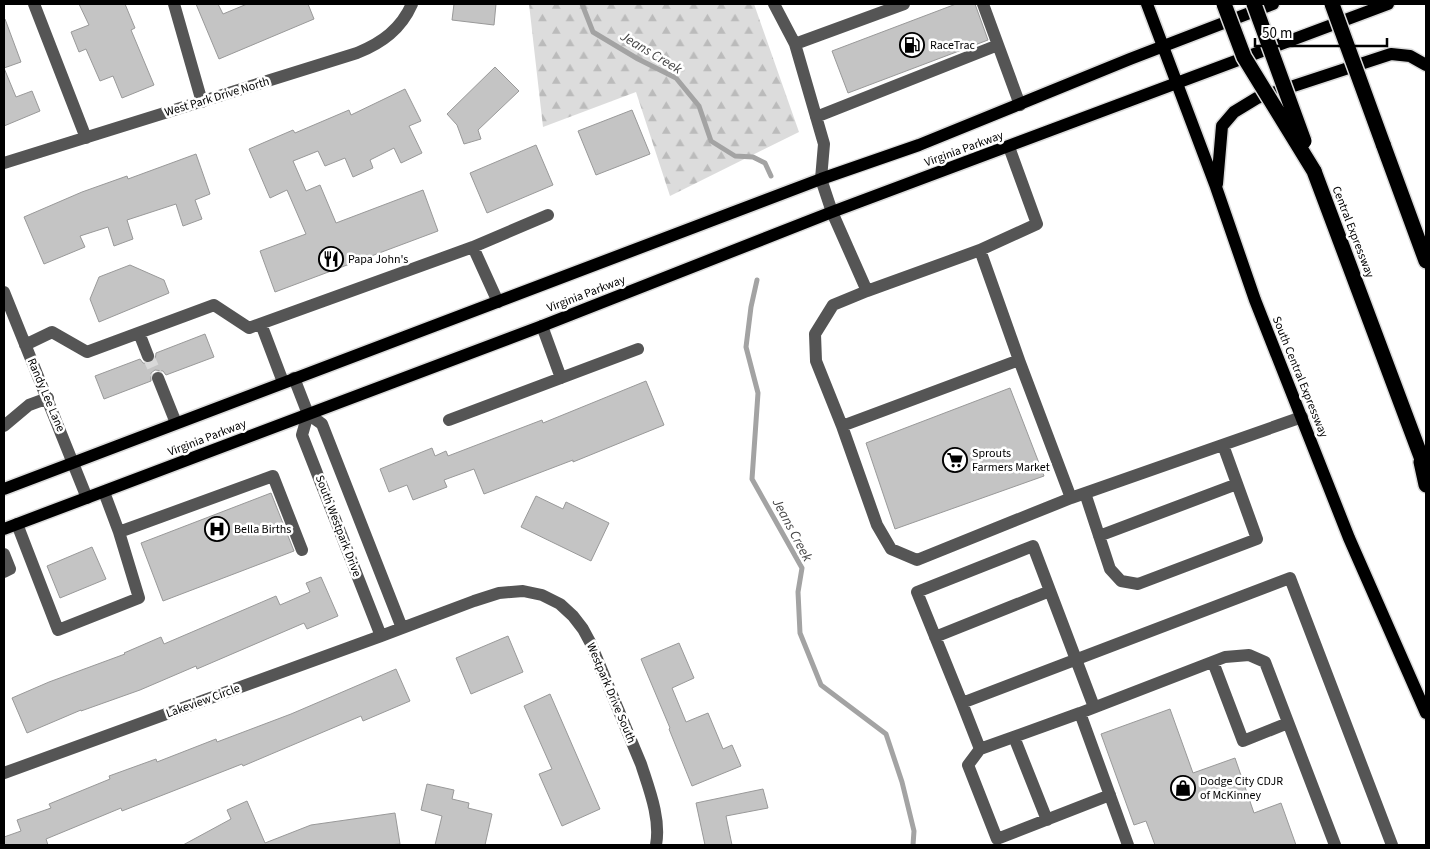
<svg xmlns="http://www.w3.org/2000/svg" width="1430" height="849" viewBox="0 0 1430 849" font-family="'Source Sans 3',sans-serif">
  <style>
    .forest { fill: url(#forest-firs) }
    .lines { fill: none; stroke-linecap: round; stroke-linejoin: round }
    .stream { stroke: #a3a3a3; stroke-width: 5 }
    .building { fill: #c4c4c4; stroke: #999 }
    .minor-tunnel { stroke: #d9d9d9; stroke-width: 12; stroke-dasharray: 12 6; stroke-linecap: butt }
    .major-casing { stroke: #dbdbdb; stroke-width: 15 }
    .highway-casing { stroke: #dbdbdb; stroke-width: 18 }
    .minor { stroke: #555; stroke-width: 12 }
    .major { stroke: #000; stroke-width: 12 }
    .highway { stroke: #000; stroke-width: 15 }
    .highway-bridge-casing { stroke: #dbdbdb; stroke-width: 18; stroke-linecap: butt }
    .highway-bridge { stroke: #000; stroke-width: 15 }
    .labels { text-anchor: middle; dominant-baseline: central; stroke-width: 5; stroke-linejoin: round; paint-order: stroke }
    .poi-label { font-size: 12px; fill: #000; stroke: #fff; text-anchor: start }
    .street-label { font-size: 12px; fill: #000; stroke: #fff }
    .water-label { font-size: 14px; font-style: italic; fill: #444; stroke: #fff }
  </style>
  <defs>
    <pattern id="forest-firs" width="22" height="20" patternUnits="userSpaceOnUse" patternTransform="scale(1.25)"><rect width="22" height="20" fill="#dcdcdc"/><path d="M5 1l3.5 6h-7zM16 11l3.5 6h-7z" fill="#bbb"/></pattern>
  </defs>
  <rect width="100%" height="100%" fill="#fff"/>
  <!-- forest -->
  <path class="forest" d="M 529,4 L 754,4 L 799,132 L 670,196 L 636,92 L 543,127 Z"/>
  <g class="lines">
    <!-- stream -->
    <path class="stream" d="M 582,4 L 593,32 L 638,59 L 676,78 L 699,106 L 711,141 L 735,156 L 753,157 L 765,163 L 771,176
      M 757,280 L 751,307 L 746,347 L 758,393 L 752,479 L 802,568 L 798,592 L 800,633 L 821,685 L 886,734 L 902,782 L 914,831 L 913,845"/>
  </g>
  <!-- building -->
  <path class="building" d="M 79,4 L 125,4 L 135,28 L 131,30 L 154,85 L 122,98 L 113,76 L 100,81 L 86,49 L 79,52 L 71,32 L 89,25 Z
    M 196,4 L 218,4 L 223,14 L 247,4 L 308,4 L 314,19 L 219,59 Z
    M 454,4 L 496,4 L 494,25 L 452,20 Z
    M 956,4 L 975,4 L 988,40 L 848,93 L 832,51 Z
    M 5,19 L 21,62 L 4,68 L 16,97 L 32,91 L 40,111 L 4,126 L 4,20 Z
    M 495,67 L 519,91 L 478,130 L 481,139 L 464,144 L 457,125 L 447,114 Z
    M 405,89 L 421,121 L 409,126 L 422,153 L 401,163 L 394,148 L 370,160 L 373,168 L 353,177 L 345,158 L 325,166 L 318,151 L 293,161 L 306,191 L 320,185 L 336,223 L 423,190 L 438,231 L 275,292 L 260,251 L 306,234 L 287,190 L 270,198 L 249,149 L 293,130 L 295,133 L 349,110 L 351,115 Z
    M 632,110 L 650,154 L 596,175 L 578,131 Z
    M 536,145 L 553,185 L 487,213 L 470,173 Z
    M 196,154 L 210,194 L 195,200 L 202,219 L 183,226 L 176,204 L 127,220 L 133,239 L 114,246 L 108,227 L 80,236 L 85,247 L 44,264 L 24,217 L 82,192 L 127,176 L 128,179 Z
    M 130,265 L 164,280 L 169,293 L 99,322 L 90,299 L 99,277 Z
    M 205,334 L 214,357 L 166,375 L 163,371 L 155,370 L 151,373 L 151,381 L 104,399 L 95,376 L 140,359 L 143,363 L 150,364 L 155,361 L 156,353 Z
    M 646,381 L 664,425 L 573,462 L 573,460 L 484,494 L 474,469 L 444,480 L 447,487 L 413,500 L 407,485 L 389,492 L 380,469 L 432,448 L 435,456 L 446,451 L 448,456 L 542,420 L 543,423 Z
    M 1010,388 L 1044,476 L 895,529 L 866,443 Z
    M 271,493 L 294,551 L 163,601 L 141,543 Z
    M 536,496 L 563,509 L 566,502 L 609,523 L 591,561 L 521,527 Z
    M 92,547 L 106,579 L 60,598 L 47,566 Z
    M 321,577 L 338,616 L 307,629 L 304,623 L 197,669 L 196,666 L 140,690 L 81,711 L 81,710 L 27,733 L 12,698 L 49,682 L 125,654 L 124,653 L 161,637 L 164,644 L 276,596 L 280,605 L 310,592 L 306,583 Z
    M 508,636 L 523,672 L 471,694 L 456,658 Z
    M 679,643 L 694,678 L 672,688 L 686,722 L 708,713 L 723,749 L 732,745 L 741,766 L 692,786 L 669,729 L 670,728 L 641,659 Z
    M 396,669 L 410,701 L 363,721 L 361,716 L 243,766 L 242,764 L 122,811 L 121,808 L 46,839 L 48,845 L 4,845 L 4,837 L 21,831 L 17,820 L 51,808 L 49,804 L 110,779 L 109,776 L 156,759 L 157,762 L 216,739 L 217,742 L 291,714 Z
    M 550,694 L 600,809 L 562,826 L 539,774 L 552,769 L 524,706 Z
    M 1170,709 L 1193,773 L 1235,758 L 1254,813 L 1281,803 L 1296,845 L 1155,845 L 1146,821 L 1134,825 L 1101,734 Z
    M 427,784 L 454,790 L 452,799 L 469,803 L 468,808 L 492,814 L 485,845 L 435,845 L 442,816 L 421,810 Z
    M 763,789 L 768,808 L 726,816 L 732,845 L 705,845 L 696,803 Z
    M 247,801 L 265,843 L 311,825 L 395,813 L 400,844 L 388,845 L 183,845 L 231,819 L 227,810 Z"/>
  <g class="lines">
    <!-- minor-tunnel -->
    <path class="minor-tunnel" d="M 148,356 L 158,378"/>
    <defs>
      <path id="major" d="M 1147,4 L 1216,187 L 1255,300 L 1349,538 L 1426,713
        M 1217,184 L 1222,126 L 1234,112 L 1257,98 L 1391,54 L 1410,56 L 1426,65
        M 4,489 L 821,179 L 919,145 L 1130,59 L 1273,4
        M 4,529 L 542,326 L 832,212 L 1388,4"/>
      <path id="highway" d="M 1383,144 L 1426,261
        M 1314,171 L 1426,470
        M 1421,462 L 1426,485"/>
    </defs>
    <!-- major casing -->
    <use href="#major" class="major-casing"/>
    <!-- highway casing -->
    <use href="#highway" class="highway-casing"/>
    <!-- minor -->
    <path class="minor" d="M 34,4 L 86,138
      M 174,4 L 202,102
      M 774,4 L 795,44
      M 983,4 L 1020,105
      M 816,117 L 998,45
      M 4,163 L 357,53 C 382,43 401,29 412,4
      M 473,247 L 548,215
      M 980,250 L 1037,224 L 1009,147
      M 867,291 L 832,212 L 821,179 L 824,144 L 795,44 L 904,4
      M 4,292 L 87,498
      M 261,324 L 283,382
      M 542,326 L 561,378
      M 139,333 L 148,356
      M 25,345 L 52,332 L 87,352 L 214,305 L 249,328 L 473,247 L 498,302
      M 1019,360 L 1071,498 L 1302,417
      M 158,378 L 176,423
      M 294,378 L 308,414 L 322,424 L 402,628
      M 308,414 L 302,435 L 381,636
      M 449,420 L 638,349
      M 4,426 L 29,405 L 48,398
      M 842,426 L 816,361 L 815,334 L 833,305 L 867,291 L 980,250 L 1019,360 L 842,426 L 877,525 L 891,549 L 917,560 L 1071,498
      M 1085,493 L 1110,569 L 1121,581 L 1138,584 L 1257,539 L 1223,445
      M 17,524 L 58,630 L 139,598 L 119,532 L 104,492
      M 119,532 L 273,476 L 302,550
      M 1099,536 L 1237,484
      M 4,554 L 10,569 L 4,572
      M 935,637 L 1050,591
      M 1213,662 L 1243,741 L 1288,723
      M 962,703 L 917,592 L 1033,546 L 1094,707
      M 1080,713 L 980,749 L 962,703 L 1290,578 L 1392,845
      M 1014,737 L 1047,820
      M 980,749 L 968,765 L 997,839 L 1110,795
      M 4,773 L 381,636 L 474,601 L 499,593 L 523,591 L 542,595 L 560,604 L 573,616 L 583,629 L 590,642 L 641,764 C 649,789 661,819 656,845
      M 1128,845 L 1080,713 L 1225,657 L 1249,655 L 1265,662 L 1335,845"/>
    <!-- major -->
    <use href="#major" class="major"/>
    <!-- highway -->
    <use href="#highway" class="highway"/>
    <defs>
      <path id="highway-bridge" d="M 1224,4 L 1244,57 L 1314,171
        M 1254,4 L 1304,141
        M 1332,4 L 1383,144"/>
    </defs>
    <!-- highway-bridge casing -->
    <use href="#highway-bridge" class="highway-bridge-casing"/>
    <!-- highway-bridge -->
    <use href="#highway-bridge" class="highway-bridge"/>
  </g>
  <!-- icons -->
  <defs>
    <symbol id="fuel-ring" viewBox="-11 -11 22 22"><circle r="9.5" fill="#fff" stroke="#000" stroke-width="1.5"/><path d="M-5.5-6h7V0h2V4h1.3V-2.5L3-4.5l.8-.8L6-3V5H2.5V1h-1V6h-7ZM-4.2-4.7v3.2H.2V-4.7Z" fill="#000"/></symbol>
    <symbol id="restaurant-ring" viewBox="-11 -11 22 22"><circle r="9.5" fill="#fff" stroke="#000" stroke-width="1.5"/><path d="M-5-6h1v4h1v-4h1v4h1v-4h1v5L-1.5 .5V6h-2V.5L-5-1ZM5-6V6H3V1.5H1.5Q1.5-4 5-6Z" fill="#000"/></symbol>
    <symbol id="supermarket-ring" viewBox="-11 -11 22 22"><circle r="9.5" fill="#fff" stroke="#000" stroke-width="1.5"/><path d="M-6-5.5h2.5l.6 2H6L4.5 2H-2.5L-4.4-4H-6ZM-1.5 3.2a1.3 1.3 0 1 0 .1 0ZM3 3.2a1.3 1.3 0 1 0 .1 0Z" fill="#000"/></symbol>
    <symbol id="hospital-ring" viewBox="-11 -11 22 22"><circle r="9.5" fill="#fff" stroke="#000" stroke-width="1.5"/><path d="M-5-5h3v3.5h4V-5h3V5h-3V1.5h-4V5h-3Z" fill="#000"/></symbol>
    <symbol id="shop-ring" viewBox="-11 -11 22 22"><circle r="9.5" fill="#fff" stroke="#000" stroke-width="1.5"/><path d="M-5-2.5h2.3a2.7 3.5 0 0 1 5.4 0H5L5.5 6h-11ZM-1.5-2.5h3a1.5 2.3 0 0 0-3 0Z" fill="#000"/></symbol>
  </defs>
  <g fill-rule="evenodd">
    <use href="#fuel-ring" x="898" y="31" width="28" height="28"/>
    <use href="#restaurant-ring" x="317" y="245" width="28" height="28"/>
    <use href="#supermarket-ring" x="941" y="446" width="28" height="28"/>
    <use href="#hospital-ring" x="203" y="515" width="28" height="28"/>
    <use href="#shop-ring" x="1169" y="774" width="28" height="28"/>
  </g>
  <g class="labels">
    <!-- poi labels -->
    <g class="poi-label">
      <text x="930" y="45">RaceTrac</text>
      <text x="348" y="259">Papa John's</text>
      <text x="972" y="453">Sprouts<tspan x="972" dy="14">Farmers Market</tspan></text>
      <text x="234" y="529">Bella Births</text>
      <text x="1200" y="781">Dodge City CDJR<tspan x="1200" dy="14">of McKinney</tspan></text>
    </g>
    <!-- street labels -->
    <g class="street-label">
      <text transform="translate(217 97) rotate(-17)">West Park Drive North</text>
      <text transform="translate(964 149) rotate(-20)">Virginia Parkway</text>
      <text transform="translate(1353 232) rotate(69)">Central Expressway</text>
      <text transform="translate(586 294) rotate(-21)">Virginia Parkway</text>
      <text transform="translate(1300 377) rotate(68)">South Central Expressway</text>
      <text transform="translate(46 395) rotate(67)">Randy Lee Lane</text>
      <text transform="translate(207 438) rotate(-21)">Virginia Parkway</text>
      <text transform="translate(338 526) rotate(69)">South Westpark Drive</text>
      <text transform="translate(611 693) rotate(67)">Westpark Drive South</text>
      <text transform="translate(203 701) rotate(-20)">Lakeview Circle</text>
    </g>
    <!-- water labels -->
    <g class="water-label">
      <text transform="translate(651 53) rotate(31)">Jeans Creek</text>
      <text transform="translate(792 530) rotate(62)">Jeans Creek</text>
    </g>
  </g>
  <!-- border -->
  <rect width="1430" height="849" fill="none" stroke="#000000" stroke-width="10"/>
  <!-- scale -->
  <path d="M1255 38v8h132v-8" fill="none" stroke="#000000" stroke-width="2.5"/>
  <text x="1262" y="38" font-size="15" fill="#000000" stroke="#ffffff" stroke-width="4" paint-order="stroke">50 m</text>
</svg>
